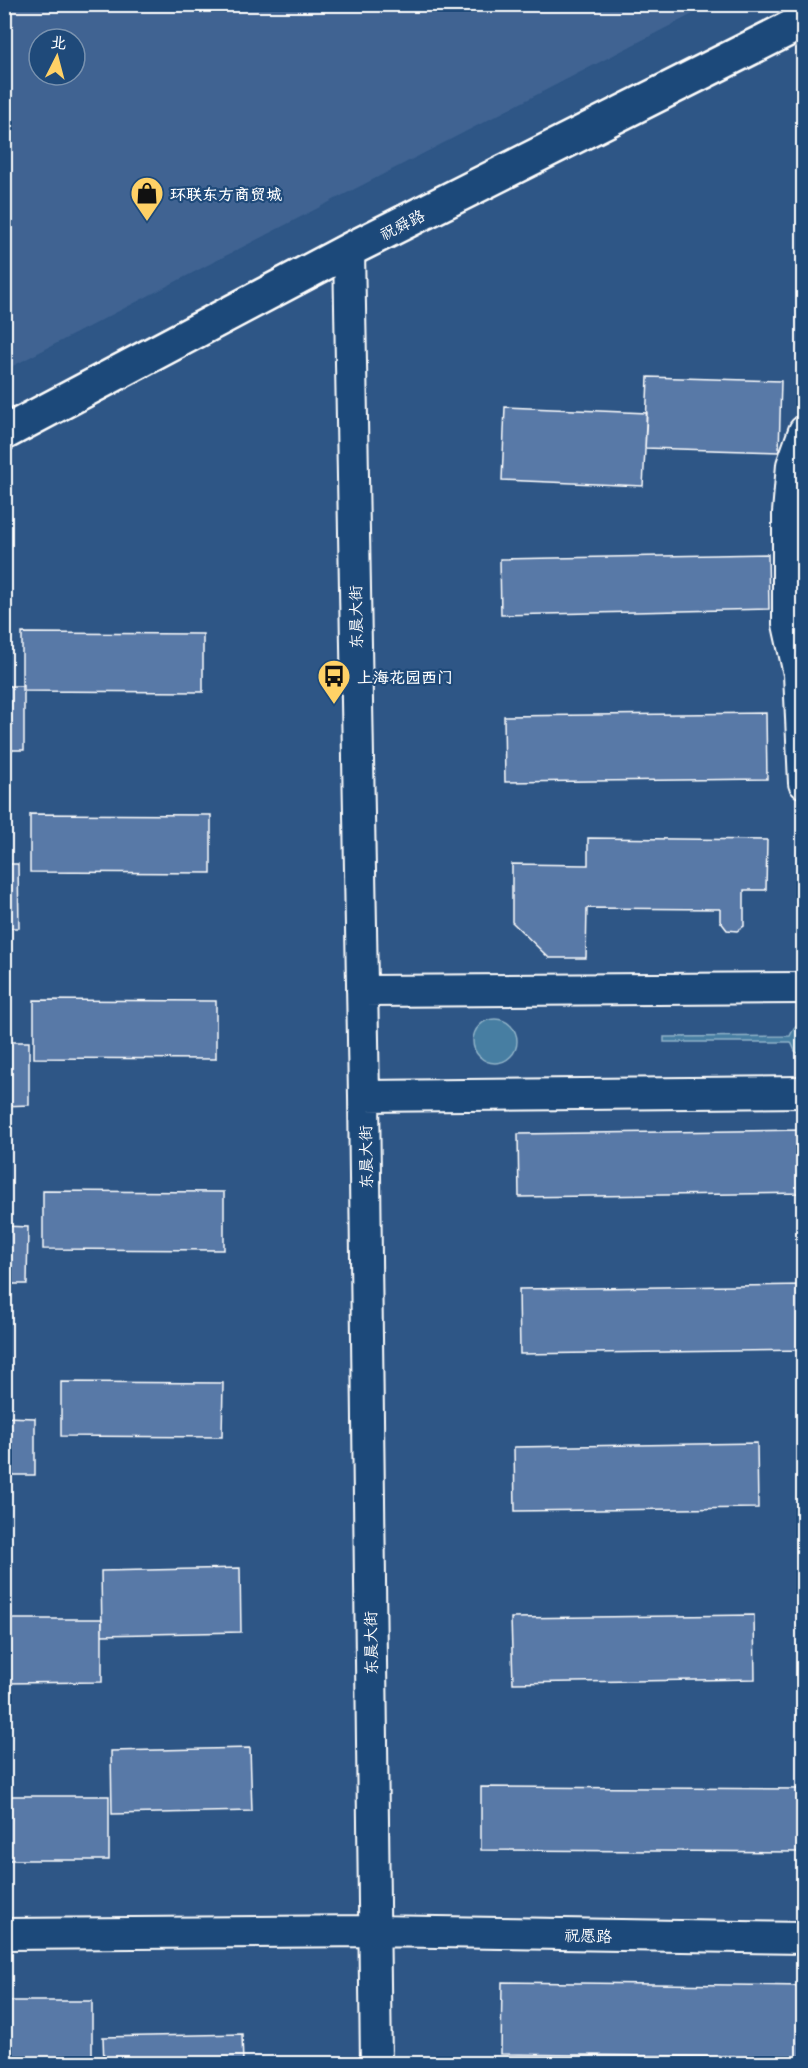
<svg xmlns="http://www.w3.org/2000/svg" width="808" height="2068" viewBox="0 0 808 2068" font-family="Mali,'LXGW WenKai TC',sans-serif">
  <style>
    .built { fill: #3f6392; fill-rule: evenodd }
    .water { fill: #467ea2; stroke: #90b2c7; stroke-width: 1.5 }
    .building { fill: #5979a7; stroke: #fff; stroke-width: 1.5 }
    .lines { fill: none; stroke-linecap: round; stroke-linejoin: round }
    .minor-casing { stroke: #fff; stroke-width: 34 }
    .secondary-casing { stroke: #fff; stroke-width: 38 }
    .minor { stroke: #1f4a7a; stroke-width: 30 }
    .secondary { stroke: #1f4a7a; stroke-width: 33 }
    .labels { text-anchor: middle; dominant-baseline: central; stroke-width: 4.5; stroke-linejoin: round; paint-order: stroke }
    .poi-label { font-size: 16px; font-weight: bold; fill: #fff; stroke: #1f4a7a; text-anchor: start }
    .street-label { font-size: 16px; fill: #fff; stroke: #1f4a7a }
  </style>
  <rect width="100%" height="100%" fill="#2e5686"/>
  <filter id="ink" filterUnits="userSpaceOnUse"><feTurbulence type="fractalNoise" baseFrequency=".0167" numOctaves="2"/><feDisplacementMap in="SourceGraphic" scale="12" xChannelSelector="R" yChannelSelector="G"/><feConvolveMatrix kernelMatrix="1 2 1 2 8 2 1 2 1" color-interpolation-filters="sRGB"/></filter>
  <g filter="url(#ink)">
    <!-- built -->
    <path class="built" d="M 5,4 L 710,4 L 710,5 L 5,370 ZM 39,39 L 75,39 L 75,75 L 39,75 Z"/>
    <!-- water -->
    <path class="water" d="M473 1041a22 22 0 1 1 44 0a22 22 0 1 1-44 0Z
      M 803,1020 L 803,1057 L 795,1051 L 791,1042 L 664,1042 L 664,1037 L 790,1036 L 794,1028 Z"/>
    <!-- building -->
    <path class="building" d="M 648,377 L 781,381 L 779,452 L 645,448 Z
      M 505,407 L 647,413 L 643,486 L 502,480 Z
      M 768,554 L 769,609 L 501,615 L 500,559 Z
      M 22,633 L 203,634 L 203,692 L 22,691 Z
      M 4,686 L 24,686 L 24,750 L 4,750 Z
      M 766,713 L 767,779 L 505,782 L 504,716 Z
      M 30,814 L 211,815 L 211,873 L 30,872 Z
      M 588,838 L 767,840 L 766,890 L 744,890 L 744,926 L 737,931 L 727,930 L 720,921 L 720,909 L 587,908 L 586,958 L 549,958 L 512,922 L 512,864 L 588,865 Z
      M 4,864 L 18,864 L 19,928 L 4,928 Z
      M 34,1000 L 216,1001 L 216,1059 L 34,1058 Z
      M 4,1042 L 29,1042 L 29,1105 L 4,1106 Z
      M 804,1130 L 804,1193 L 519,1197 L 518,1134 Z
      M 43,1191 L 224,1192 L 224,1250 L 43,1249 Z
      M 4,1226 L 28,1227 L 27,1284 L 4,1284 Z
      M 804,1285 L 804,1350 L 520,1354 L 519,1289 Z
      M 61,1382 L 223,1383 L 222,1437 L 61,1436 Z
      M 4,1417 L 35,1418 L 35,1475 L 4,1475 Z
      M 757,1443 L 758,1508 L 515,1511 L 514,1447 Z
      M 240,1568 L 241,1632 L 102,1635 L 101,1571 Z
      M 754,1615 L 755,1679 L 513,1683 L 511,1618 Z
      M 4,1619 L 102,1619 L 102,1682 L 4,1683 Z
      M 250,1748 L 252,1811 L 112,1814 L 111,1751 Z
      M 481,1787 L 804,1789 L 804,1852 L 481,1850 Z
      M 4,1796 L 109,1796 L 109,1860 L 4,1860 Z
      M 502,1982 L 804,1986 L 804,2058 L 501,2054 Z
      M 4,2001 L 92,2001 L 92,2059 L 4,2059 Z
      M 242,2034 L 243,2064 L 104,2064 L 103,2037 Z"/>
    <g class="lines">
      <defs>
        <path id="minor" d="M 349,250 L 364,1096 L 376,2064
          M 804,431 L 792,465 L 788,513 L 788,624 L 799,674 L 804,783
          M 362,991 L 804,988
          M 364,1096 L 804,1092
          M 4,1934 L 373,1931 L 804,1938"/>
        <path id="secondary" d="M 4,433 L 349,250 L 804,21"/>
      </defs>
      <!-- minor casing -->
      <use href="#minor" class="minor-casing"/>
      <!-- secondary casing -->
      <use href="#secondary" class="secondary-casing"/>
      <!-- minor -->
      <use href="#minor" class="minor"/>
      <!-- secondary -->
      <use href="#secondary" class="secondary"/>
    </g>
  </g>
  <!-- icons -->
  <defs>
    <symbol id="shop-pin" viewBox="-11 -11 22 30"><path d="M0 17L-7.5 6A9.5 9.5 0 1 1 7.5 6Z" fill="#ffd166" stroke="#1f4a7a"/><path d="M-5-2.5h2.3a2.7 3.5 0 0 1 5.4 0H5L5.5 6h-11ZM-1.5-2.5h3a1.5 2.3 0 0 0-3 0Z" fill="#111"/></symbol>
    <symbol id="bus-pin" viewBox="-11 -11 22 30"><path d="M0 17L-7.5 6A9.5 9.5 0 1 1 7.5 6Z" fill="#ffd166" stroke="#1f4a7a"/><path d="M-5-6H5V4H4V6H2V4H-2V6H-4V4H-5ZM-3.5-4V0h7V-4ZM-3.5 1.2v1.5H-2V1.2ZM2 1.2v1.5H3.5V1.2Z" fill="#111"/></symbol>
  </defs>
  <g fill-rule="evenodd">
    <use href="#shop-pin" x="128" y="174" width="38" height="52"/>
    <use href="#bus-pin" x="315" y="657" width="38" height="52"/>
  </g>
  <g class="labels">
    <!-- poi labels -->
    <g class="poi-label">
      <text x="170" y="193">环联东方商贸城</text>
      <text x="357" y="676">上海花园西门</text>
    </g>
    <!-- street labels -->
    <g class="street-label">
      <text transform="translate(402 224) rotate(-27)">祝舜路</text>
      <text transform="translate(355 617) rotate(-91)">东晨大街</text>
      <text transform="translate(365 1157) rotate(-91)">东晨大街</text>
      <text transform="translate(370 1643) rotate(-91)">东晨大街</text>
      <text transform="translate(588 1935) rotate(1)">祝愿路</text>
    </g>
  </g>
  <!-- margin -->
  <rect width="808" height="2068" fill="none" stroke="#1f4a7a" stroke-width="24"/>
  <rect x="12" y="12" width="784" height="2044" fill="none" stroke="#fff" stroke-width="2" filter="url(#ink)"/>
  <!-- north arrow -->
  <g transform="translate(57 57) rotate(6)"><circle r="28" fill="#1f4a7a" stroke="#7992af" stroke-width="1.5"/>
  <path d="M0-4.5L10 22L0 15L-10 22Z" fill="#ffd166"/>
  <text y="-9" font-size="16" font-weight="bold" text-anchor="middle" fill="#ffffff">北</text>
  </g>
</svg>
